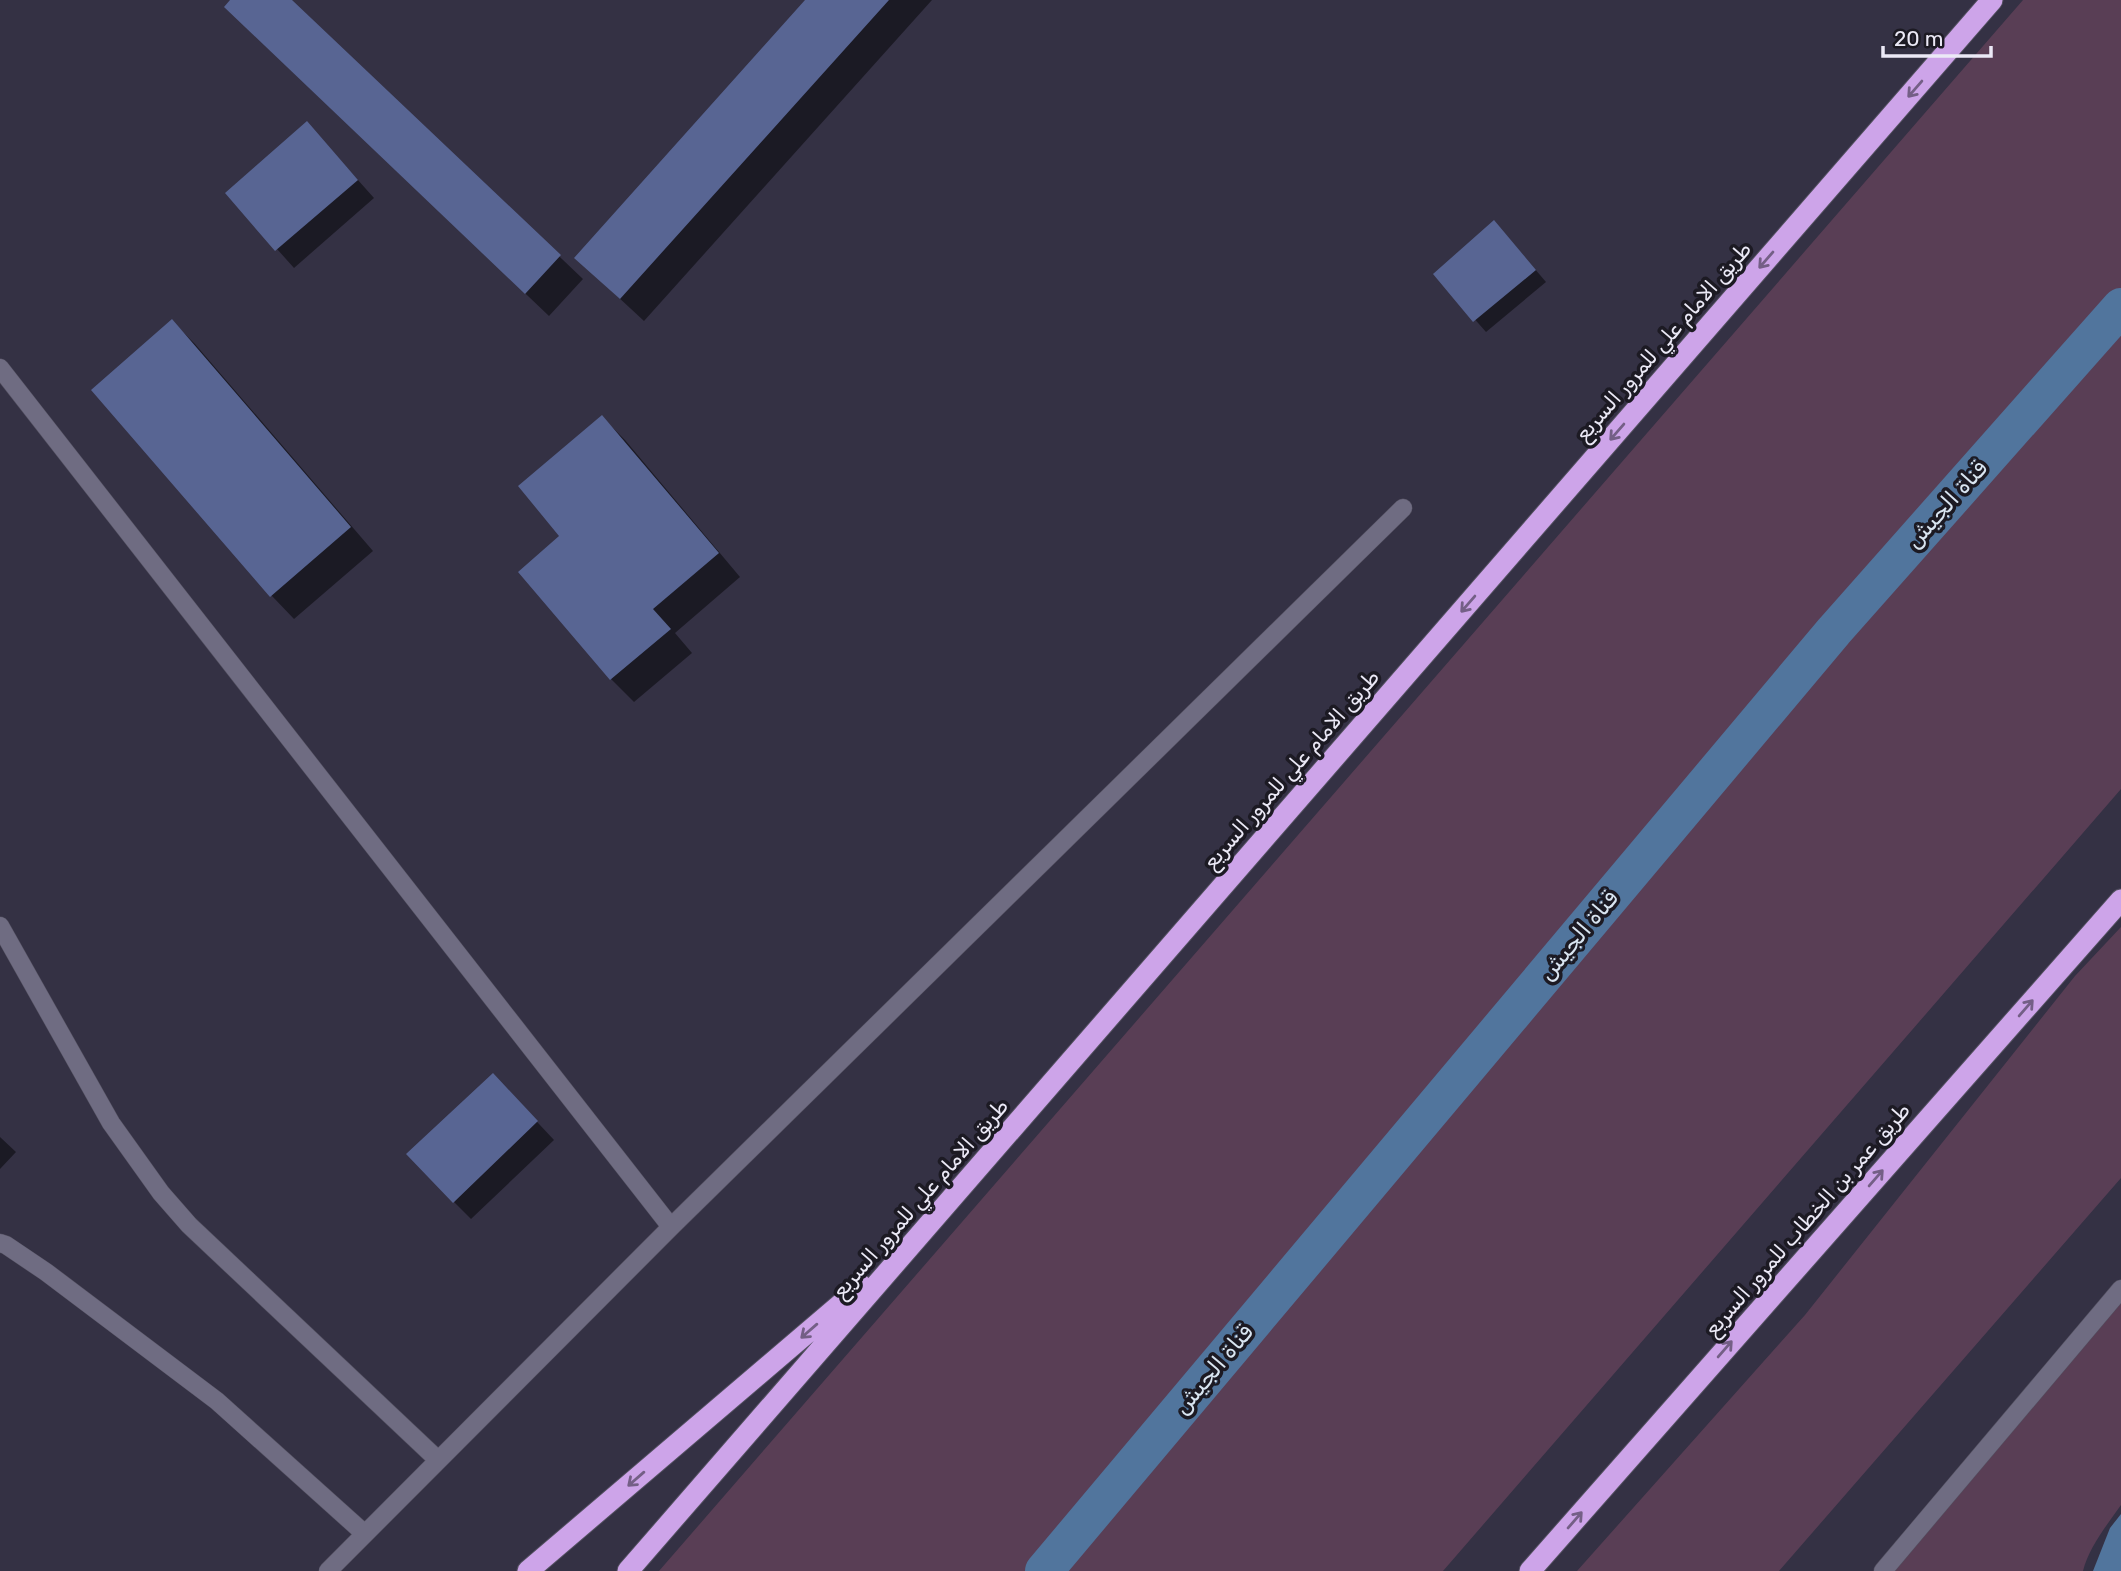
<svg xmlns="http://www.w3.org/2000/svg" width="2121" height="1571" viewBox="0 0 2121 1571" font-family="Rubik,Vazirmatn,sans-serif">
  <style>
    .green { fill: #593e55 }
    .water { fill: #51759d }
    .shadow { fill: #0007 }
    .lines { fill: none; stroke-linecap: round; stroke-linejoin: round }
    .canal { stroke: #51759d; stroke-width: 38 }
    .building { fill: #586593 }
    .minor-casing { stroke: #524f5f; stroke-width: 19 }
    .highway-casing { stroke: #524f5f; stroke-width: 23 }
    .minor { stroke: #6f6c82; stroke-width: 18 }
    .highway { stroke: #cda4e9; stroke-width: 21 }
    .oneway { stroke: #745f86 }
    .labels { text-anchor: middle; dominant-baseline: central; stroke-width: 7; stroke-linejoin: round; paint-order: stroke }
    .street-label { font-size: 21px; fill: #ebe9f6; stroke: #1c1a23 }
    .water-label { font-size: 23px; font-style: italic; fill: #d9e5f1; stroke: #1c1a23 }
  </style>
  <rect width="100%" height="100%" fill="#343144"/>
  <!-- green -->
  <path class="green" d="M 2023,0 L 2121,0 L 2121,789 L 1443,1571 L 659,1571 Z
    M 2121,927 L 2121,1178 L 1779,1571 L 1577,1571 L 1805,1315 L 2075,976 Z
    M 2121,1290 L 2121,1505 C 2107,1525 2089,1547 2083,1571 L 1875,1571 Z"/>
  <!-- water -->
  <path class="water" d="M 2121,1514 L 2121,1571 L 2093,1571 L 2110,1528 Z"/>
  <!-- shadow -->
  <path class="shadow" d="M 233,0 L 290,0 L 583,279 L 549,316 L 249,30 Z
    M 808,0 L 932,0 L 644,321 L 576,258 Z
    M 307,123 L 374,198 L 294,268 L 227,193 Z
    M 1505,234 L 1546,282 L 1486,332 L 1435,274 Z
    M 172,321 L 195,344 L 373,551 L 294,619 L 272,596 L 93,390 Z
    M 602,417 L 625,440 L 740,577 L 675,633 L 692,653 L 634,702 L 611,679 L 520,572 L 562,536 Z
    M 510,1093 L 554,1140 L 471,1219 L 454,1202 Z
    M 0,1137 L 16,1152 L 0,1169 Z"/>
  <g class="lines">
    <!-- canal -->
    <path class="canal" d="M 1044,1571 L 1834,631 L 2121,307"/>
  </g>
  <!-- building -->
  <path class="building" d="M 230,0 L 292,0 L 561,255 L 525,294 L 224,7 Z
    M 805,0 L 889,0 L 620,299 L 574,258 Z
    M 307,121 L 358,180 L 275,251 L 225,193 Z
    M 1494,220 L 1536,270 L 1473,322 L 1433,274 Z
    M 172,319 L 351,527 L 270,597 L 91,390 Z
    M 602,415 L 719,553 L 653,609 L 671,629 L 610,680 L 518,572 L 559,536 L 518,486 Z
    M 493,1073 L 538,1121 L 453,1203 L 406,1154 Z"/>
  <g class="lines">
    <defs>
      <path id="minor" d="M 0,368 L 671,1227
        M 0,926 L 111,1123 L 161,1193 L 189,1225 L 438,1460
        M 0,1243 L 6,1245 L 46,1272 L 217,1401 L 365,1534
        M 328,1571 L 671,1227 L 1403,508
        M 1883,1571 L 2121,1289"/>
      <path id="highway" d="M 528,1571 L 862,1286
        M 628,1571 L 1992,0
        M 1530,1571 L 2121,900"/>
    </defs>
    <!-- minor casing -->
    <use href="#minor" class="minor-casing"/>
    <!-- highway casing -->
    <use href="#highway" class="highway-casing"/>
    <!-- minor -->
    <use href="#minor" class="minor"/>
    <!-- highway -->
    <use href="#highway" class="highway"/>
  </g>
  <!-- one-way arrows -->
  <defs><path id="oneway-shaft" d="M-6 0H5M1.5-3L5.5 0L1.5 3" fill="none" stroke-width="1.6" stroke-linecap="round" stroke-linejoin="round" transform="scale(1.75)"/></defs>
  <g class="oneway">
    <use href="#oneway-shaft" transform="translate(1915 89) rotate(131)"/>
    <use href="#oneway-shaft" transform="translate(1766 260) rotate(131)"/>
    <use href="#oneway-shaft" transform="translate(1617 432) rotate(131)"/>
    <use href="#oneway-shaft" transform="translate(1468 604) rotate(131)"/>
    <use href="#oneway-shaft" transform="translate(2026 1008) rotate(-49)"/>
    <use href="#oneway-shaft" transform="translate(1876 1178) rotate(-49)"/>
    <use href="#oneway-shaft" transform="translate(809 1331) rotate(139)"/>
    <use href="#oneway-shaft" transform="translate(1725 1349) rotate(-49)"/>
    <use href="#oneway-shaft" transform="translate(636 1479) rotate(139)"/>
    <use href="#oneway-shaft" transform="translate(1575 1520) rotate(-49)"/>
  </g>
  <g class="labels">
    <!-- street labels -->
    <g class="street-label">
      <text transform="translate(1663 341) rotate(-49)">طريق الامام علي للمرور السريع</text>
      <text transform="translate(1291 769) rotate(-49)">طريق الامام علي للمرور السريع</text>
      <text transform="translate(920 1198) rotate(-49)">طريق الامام علي للمرور السريع</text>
      <text transform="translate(1807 1219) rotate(-49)">طريق عمر بن الخطاب للمرور السريع</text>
    </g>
    <!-- water labels -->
    <g class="water-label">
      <text transform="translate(1946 504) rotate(-48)">قناة الجيش</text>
      <text transform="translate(1578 935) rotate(-50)">قناة الجيش</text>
      <text transform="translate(1213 1369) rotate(-50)">قناة الجيش</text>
    </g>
  </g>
  <!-- scale -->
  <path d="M1883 46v10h108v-10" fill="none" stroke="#ebe9f6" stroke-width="3.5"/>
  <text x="1894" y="46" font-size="21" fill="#ebe9f6" stroke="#1c1a23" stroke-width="5" paint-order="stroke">20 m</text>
</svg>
